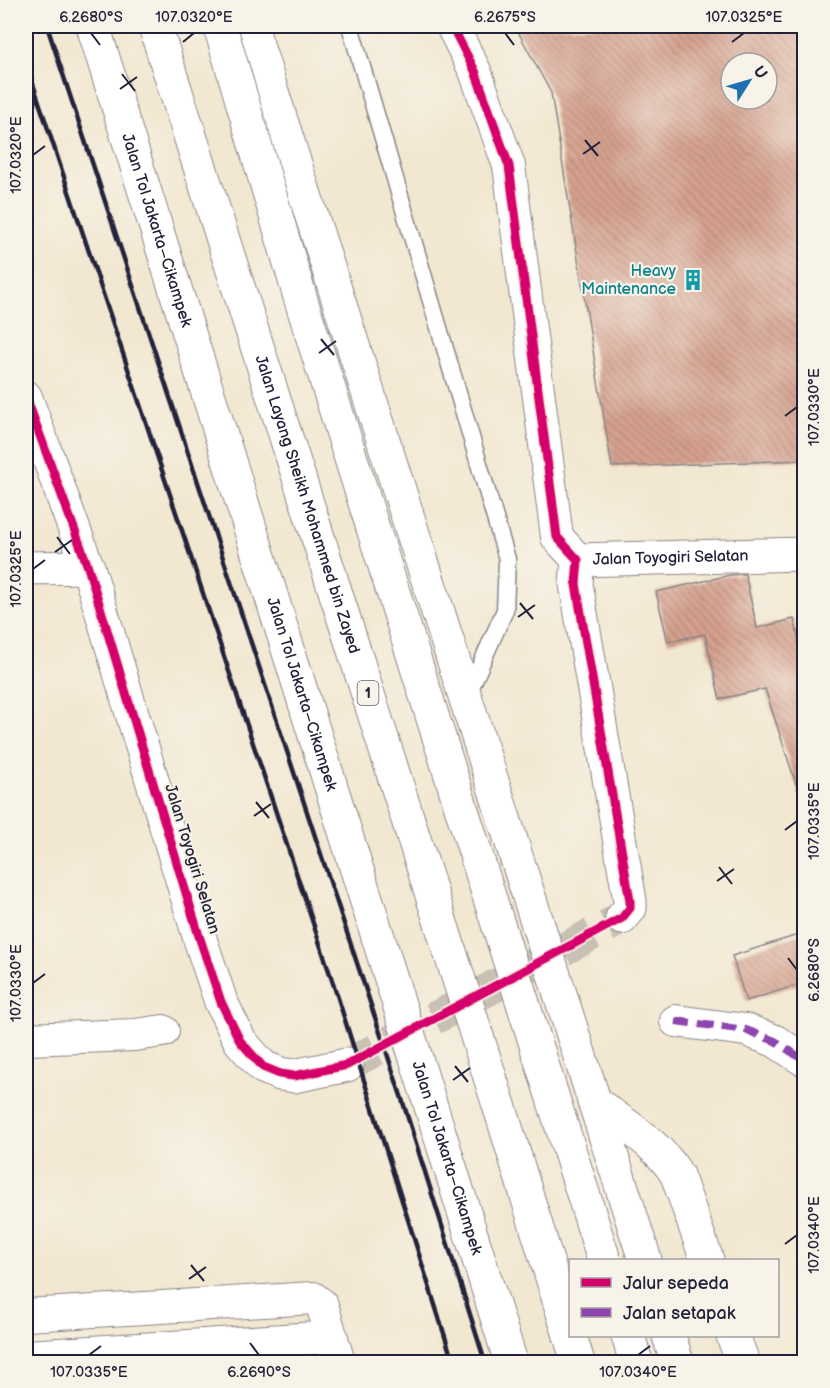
<svg xmlns="http://www.w3.org/2000/svg" width="830" height="1388" viewBox="0 0 830 1388" font-family="'Balsamiq Sans',sans-serif">
  <style>
    .building { fill: url(#building-back-hatch); fill-rule: evenodd }
    .lines { fill: none; stroke-linecap: round; stroke-linejoin: round }
    .secondary-tunnel { stroke: #c8c0b2; stroke-width: 33; stroke-dasharray: 33 16; stroke-linecap: butt }
    .lane-casing { stroke: #8a8486; stroke-width: 19 }
    .street-casing { stroke: #8a8486; stroke-width: 34 }
    .secondary-casing { stroke: #8a8486; stroke-width: 35 }
    .highway-casing { stroke: #8a8486; stroke-width: 35 }
    .lane { stroke: #fff; stroke-width: 16 }
    .street { stroke: #fff; stroke-width: 32 }
    .secondary { stroke: #fff; stroke-width: 33 }
    .highway { stroke: #fff; stroke-width: 33 }
    .rail { stroke: #22223b; stroke-width: 4.5 }
    .highway-bridge-casing { stroke: #8a8486; stroke-width: 35; stroke-linecap: butt }
    .highway-bridge { stroke: #fff; stroke-width: 33 }
    .quiet { stroke: #8e44ad; stroke-width: 8; stroke-dasharray: 15 8; stroke-linecap: butt }
    .cycleway-casing { stroke: #f7f3e8; stroke-width: 13 }
    .cycleway { stroke: #d6006c; stroke-width: 9 }
    .ticks { fill: none; stroke: #22223b; stroke-width: 2 }
    .labels { text-anchor: middle; dominant-baseline: central; stroke-width: 4.5; stroke-linejoin: round; paint-order: stroke }
    .shield { fill: #f7f3e8; stroke: #62616f; stroke-width: 1.5 }
    .shield-label { font-size: 15px; font-weight: bold; fill: #22223b }
    .street-label { font-size: 16px; fill: #22223b; stroke: #f7f3e8 }
    .culture-label { font-size: 16px; fill: #0d838f; stroke: #f7f3e8; text-anchor: end }
    .neatline { fill: none; stroke: #22223b; stroke-width: 2 }
    .ticks-label { font-size: 15px; text-anchor: middle; fill: #22223b }
  </style>
  <defs>
    <pattern id="building-back-hatch" width="6" height="6" patternUnits="userSpaceOnUse" patternTransform="scale(1.5)"><rect width="6" height="6" fill="#d7a28f"/><path d="M-1 5l2 2M0 0l6 6M5-1l2 2" fill="none" stroke="#ae8476"/></pattern>
  </defs>
  <rect width="100%" height="100%" fill="#f7f3e8"/>
  <filter id="ink" filterUnits="userSpaceOnUse"><feTurbulence type="fractalNoise" baseFrequency=".0167" numOctaves="2"/><feDisplacementMap in="SourceGraphic" scale="12" xChannelSelector="R" yChannelSelector="G"/><feConvolveMatrix kernelMatrix="1 2 1 2 8 2 1 2 1" color-interpolation-filters="sRGB"/></filter>
  <filter id="wash" filterUnits="userSpaceOnUse"><feTurbulence type="fractalNoise" baseFrequency=".008" numOctaves="4" result="noise"/><feDisplacementMap in="SourceGraphic" scale="24" xChannelSelector="R" yChannelSelector="G"/><feGaussianBlur stdDeviation="1.35" result="paint"/><feColorMatrix in="noise" values="0 0 0 0 0 0 0 0 0 0 0 0 0 0 0 0 0 1.4 0 .05"/><feComposite in="paint" operator="in"/></filter>
  <g filter="url(#wash)">
    <rect width="100%" height="100%" fill="#f2e7d0"/>
    <g id="blocks">
      <!-- building -->
      <path class="building" d="M 515,26 L 804,26 L 804,460 L 612,467 L 551,93 ZM 731,63 L 767,63 L 767,99 L 731,99 Z
        M 745,574 L 757,628 L 794,619 L 804,663 L 804,789 L 798,790 L 765,689 L 720,699 L 705,634 L 668,642 L 656,592 L 730,575 Z
        M 804,933 L 804,983 L 746,1001 L 732,956 Z"/>
    </g>
  </g>
  <g filter="url(#ink)">
    <use href="#blocks" fill-opacity="0" stroke="#8a8486" stroke-width="1.5"/>
    <g class="lines">
      <!-- secondary-tunnel -->
      <path class="secondary-tunnel" d="M 347,1065 L 622,918"/>
      <defs>
        <path id="lane" d="M 350,26 L 507,559 L 505,610 L 467,696"/>
        <path id="street" d="M 452,26 L 475,71 L 509,166 L 557,537 L 578,560
          M 26,397 L 88,567
          M 676,1021 L 746,1030 L 775,1041 L 804,1060
          M 26,1039 L 135,1035 L 163,1031
          M 26,1315 L 313,1298 L 322,1305 L 339,1362
          M 26,1356 L 332,1337"/>
        <g id="secondary">
          <path d="M 26,568 L 88,567 L 199,936 L 221,1002 L 240,1041 L 263,1067 L 280,1074 L 294,1076 L 347,1065"/>
          <path id="s1" d="M 622,918 L 630,908 L 630,901 L 576,584 L 578,560 L 804,554"/>
        </g>
        <g id="highway">
          <path id="s2" d="M 93,26 L 511,1362"/>
          <path d="M 251,26 L 645,1260"/>
          <path d="M 594,1102 C 623,1124 659,1144 677,1175 L 707,1260"/>
          <path d="M 628,1336 L 636,1362"/>
          <path d="M 669,1336 L 677,1362"/>
          <path d="M 733,1336 L 743,1362"/>
        </g>
      </defs>
      <!-- lane casing -->
      <use href="#lane" class="lane-casing"/>
      <!-- street casing -->
      <use href="#street" class="street-casing"/>
      <!-- secondary casing -->
      <use href="#secondary" class="secondary-casing"/>
      <!-- highway casing -->
      <use href="#highway" class="highway-casing"/>
      <!-- lane -->
      <use href="#lane" class="lane"/>
      <!-- street -->
      <use href="#street" class="street"/>
      <!-- secondary -->
      <use href="#secondary" class="secondary"/>
      <!-- highway -->
      <use href="#highway" class="highway"/>
      <!-- rail -->
      <path class="rail" d="M 47,26 L 401,1096 L 485,1362
        M 26,63 L 338,998 L 453,1362"/>
      <defs>
        <g id="highway-bridge">
          <path id="s3" d="M 155,26 L 504,1121 L 578,1362"/>
          <path d="M 220,26 L 300,297 L 604,1260"/>
        </g>
      </defs>
      <!-- highway-bridge casing -->
      <use href="#highway-bridge" class="highway-bridge-casing"/>
      <!-- highway-bridge -->
      <use href="#highway-bridge" class="highway-bridge"/>
      <!-- quiet -->
      <path class="quiet" d="M 676,1021 L 746,1030 L 775,1041 L 804,1060"/>
      <defs>
        <path id="cycleway" d="M 26,397 L 88,567 L 199,936 L 221,1002 L 240,1041 L 263,1067 L 280,1074 L 294,1076 L 347,1065 L 622,918 L 630,908 L 630,901 L 576,584 L 578,560 L 557,537 L 509,166 L 475,71 L 452,26"/>
      </defs>
      <!-- cycleway casing -->
      <use href="#cycleway" class="cycleway-casing"/>
      <!-- cycleway -->
      <use href="#cycleway" class="cycleway"/>
    </g>
  </g>
  <!-- ticks -->
  <path class="ticks" d="M 91,33 L 100,45M 505,33 L 514,45M 183,42 L 194,33M 732,42 L 744,33M 122,74 L 135,91M 120,89 L 137,77M 585,140 L 598,156M 583,154 L 600,142M 33,155 L 45,146M 321,339 L 334,355M 319,353 L 336,341M 785,416 L 797,407M 57,537 L 70,554M 55,552 L 72,540M 33,569 L 45,560M 520,603 L 533,619M 518,617 L 535,605M 256,802 L 269,818M 254,816 L 271,804M 785,830 L 797,821M 719,867 L 732,884M 717,881 L 734,869M 788,958 L 797,970M 33,983 L 45,974M 455,1066 L 468,1082M 453,1080 L 470,1068M 785,1244 L 797,1235M 191,1265 L 204,1281M 189,1279 L 206,1267M 250,1343 L 259,1355M 89,1355 L 101,1346M 638,1355 L 650,1346"/>
  <!-- icons -->
  <defs>
    <symbol id="building-bare" viewBox="-9 -9 18 18"><path d="M-4-6H4V6H1V3H-1V6H-4ZM-2.5-4.3h1.7v1.8h-1.7ZM.8-4.3h1.7v1.8H.8ZM-2.5-1h1.7V.8h-1.7ZM.8-1h1.7V.8H.8Z" fill="#0f9aa8" stroke="#f7f3e8" stroke-width="2.5" paint-order="stroke"/></symbol>
  </defs>
  <g fill-rule="evenodd">
    <use href="#building-bare" x="678" y="265" width="30" height="30"/>
  </g>
  <g class="labels">
    <!-- shield labels -->
    <rect class="shield" x="357.5" y="681" width="21" height="24" rx="4.5"/>
    <g class="shield-label">
      <text x="368" y="693">1</text>
    </g>
    <!-- street labels -->
    <g class="street-label">
      <text stroke="none"><textPath href="#s2" startOffset="214">Jalan Tol Jakarta–Cikampek</textPath></text>
      <text stroke="none"><textPath href="#s3" startOffset="502">Jalan Layang Sheikh Mohammed bin Zayed</textPath></text>
      <text stroke="none"><textPath href="#s1" startOffset="458">Jalan Toyogiri Selatan</textPath></text>
      <text stroke="none"><textPath href="#s2" startOffset="700">Jalan Tol Jakarta–Cikampek</textPath></text>
      <text transform="translate(192 859) rotate(73)">Jalan Toyogiri Selatan</text>
      <text stroke="none"><textPath href="#s2" startOffset="1186">Jalan Tol Jakarta–Cikampek</textPath></text>
    </g>
    <!-- culture labels -->
    <g class="culture-label">
      <text x="676" y="271">Heavy<tspan x="676" dy="18">Maintenance</tspan></text>
    </g>
  </g>
  <!-- margin -->
  <rect width="830" height="1388" fill="none" stroke="#f7f3e8" stroke-width="66"/>
  <!-- legend -->
  <rect x="569" y="1259" width="210" height="78" fill="#f7f3e8" stroke="#a29fa3" stroke-width="1.5"/>
  <rect x="581" y="1278" width="30" height="9" fill="#d6006c" stroke="#a29fa3" stroke-width="1.5"/>
  <text x="623" y="1289" font-size="18" fill="#22223b">Jalur sepeda</text>
  <rect x="581" y="1308" width="30" height="9" fill="#8e44ad" stroke="#a29fa3" stroke-width="1.5"/>
  <text x="623" y="1319" font-size="18" fill="#22223b">Jalan setapak</text>
  <!-- north arrow -->
  <g transform="translate(749 81) rotate(53)"><circle r="28" fill="#f7f3e8" stroke="#a29fa3" stroke-width="1.5"/>
  <path d="M0-4.5L10 22L0 15L-10 22Z" fill="#1f6fb2"/>
  <text y="-9" font-size="16" font-weight="bold" text-anchor="middle" fill="#22223b">U</text>
  </g>
  <rect x="33" y="33" width="764" height="1322" class="neatline"/>
  <g class="ticks-label">
    <text x="91" y="22">6.2680°S</text>
    <text x="194" y="22">107.0320°E</text>
    <text x="505" y="22">6.2675°S</text>
    <text x="744" y="22">107.0325°E</text>
    <text transform="translate(16 155) rotate(-90)" y="5">107.0320°E</text>
    <text transform="translate(814 407) rotate(-90)" y="5">107.0330°E</text>
    <text transform="translate(16 569) rotate(-90)" y="5">107.0325°E</text>
    <text transform="translate(814 821) rotate(-90)" y="5">107.0335°E</text>
    <text transform="translate(814 970) rotate(-90)" y="5">6.2680°S</text>
    <text transform="translate(16 983) rotate(-90)" y="5">107.0330°E</text>
    <text transform="translate(814 1235) rotate(-90)" y="5">107.0340°E</text>
    <text x="89" y="1377">107.0335°E</text>
    <text x="259" y="1377">6.2690°S</text>
    <text x="638" y="1377">107.0340°E</text>
  </g>
</svg>
